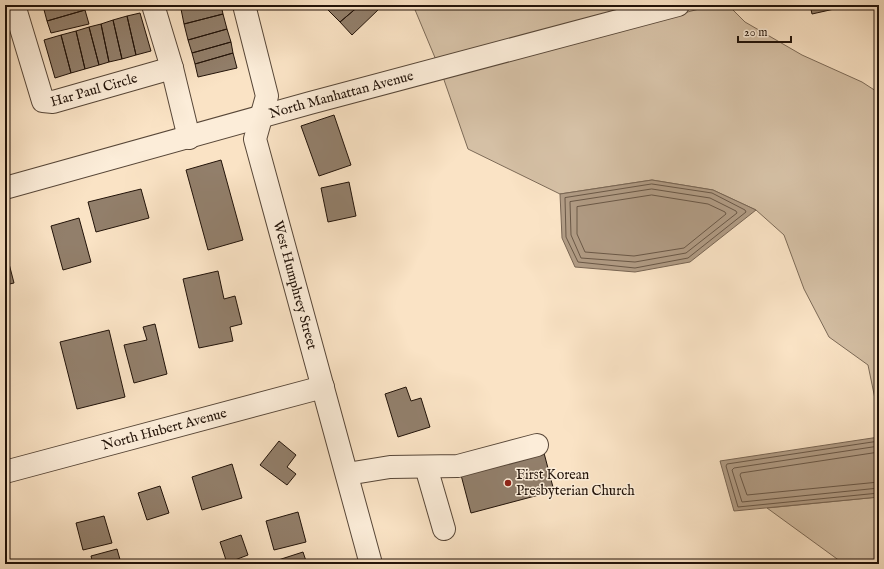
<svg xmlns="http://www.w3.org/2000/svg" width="884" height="569" viewBox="0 0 884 569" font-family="'IM FELL English',serif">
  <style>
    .green { fill: #d5c0a5; stroke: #7c6a57 }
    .water { fill: #b19c85; stroke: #786553 }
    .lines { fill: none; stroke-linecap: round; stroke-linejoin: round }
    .shore { stroke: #6a5847; stroke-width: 1 }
    .building { fill: #927f6b; stroke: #221309 }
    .minor-casing { stroke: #584738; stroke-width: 24 }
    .minor { stroke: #fcedd9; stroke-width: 22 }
    .poi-dot { fill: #8f2418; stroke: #fcedd9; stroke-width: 1.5 }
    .labels { text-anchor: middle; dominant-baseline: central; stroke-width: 3; stroke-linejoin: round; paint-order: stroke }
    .street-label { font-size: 14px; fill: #221309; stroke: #fcedd9 }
    .poi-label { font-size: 14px; fill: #221309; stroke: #fcedd9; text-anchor: start }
  </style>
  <rect width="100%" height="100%" fill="#fae3c5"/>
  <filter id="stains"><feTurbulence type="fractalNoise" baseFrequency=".005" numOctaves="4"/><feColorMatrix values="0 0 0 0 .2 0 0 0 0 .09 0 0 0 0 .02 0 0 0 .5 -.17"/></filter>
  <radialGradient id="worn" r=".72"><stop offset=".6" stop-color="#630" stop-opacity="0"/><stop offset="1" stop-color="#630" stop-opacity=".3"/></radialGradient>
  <!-- green -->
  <path class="green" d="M 413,5 L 643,5 L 436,60 Z
    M 714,5 L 728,5 L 745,22 L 802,55 L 862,82 L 879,93 L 879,418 L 868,365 L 829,337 L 804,289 L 784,235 L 756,210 L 713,190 L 652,180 L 560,194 L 468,149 L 443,77 Z
    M 879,497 L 879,564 L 844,564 L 767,508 Z"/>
  <!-- water -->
  <path class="water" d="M 652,180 L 713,190 L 756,210 L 690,262 L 635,272 L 575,267 L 562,238 L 560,194 Z
    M 879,437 L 879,497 L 734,511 L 720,461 Z"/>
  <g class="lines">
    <!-- shore -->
    <path class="shore" d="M 652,184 L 712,193 L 745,210 L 746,212 L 688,258 L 635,268 L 578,262 L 566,237 L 565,198 Z
      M 652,189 L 710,198 L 736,211 L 737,213 L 686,253 L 635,262 L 581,258 L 571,235 L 570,202 Z
      M 652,195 L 708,204 L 725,212 L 726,214 L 684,248 L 634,256 L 585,252 L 577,234 L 577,207 Z
      M 879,441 L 727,464 L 726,466 L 738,507 L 879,493
      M 879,446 L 734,468 L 732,470 L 742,502 L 879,488
      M 879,452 L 741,473 L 740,475 L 747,495 L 879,482"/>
  </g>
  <!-- building -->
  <path class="building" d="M 47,5 L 84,5 L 85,10 L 47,21 L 43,6 Z
    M 180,5 L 196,5 L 181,9 Z
    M 196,5 L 221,5 L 223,14 L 184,24 L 181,9 Z
    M 323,5 L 360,5 L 340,22 Z
    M 360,5 L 375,5 L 379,9 L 352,35 L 340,22 Z
    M 810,5 L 852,5 L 812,14 Z
    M 85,10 L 89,24 L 51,33 L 47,21 Z
    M 140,13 L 151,51 L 136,55 L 127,16 Z
    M 223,14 L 227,29 L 188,40 L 184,24 Z
    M 127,16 L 136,55 L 122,59 L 113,20 Z
    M 113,20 L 122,59 L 109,62 L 101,24 Z
    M 101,24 L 109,62 L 99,65 L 89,27 Z
    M 89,27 L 99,65 L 85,69 L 76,31 Z
    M 227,29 L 231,42 L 192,53 L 188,40 Z
    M 76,31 L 85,69 L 71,73 L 61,35 Z
    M 61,35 L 71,73 L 55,78 L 44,40 Z
    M 231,42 L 233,53 L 195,64 L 192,53 Z
    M 233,53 L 237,68 L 198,77 L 195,64 Z
    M 334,115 L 351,165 L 319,176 L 301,126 Z
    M 221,160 L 243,240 L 208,250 L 186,170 Z
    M 349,182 L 356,216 L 328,222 L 321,188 Z
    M 141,189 L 149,218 L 96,232 L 88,202 Z
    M 79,218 L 91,262 L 63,270 L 51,226 Z
    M 5,248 L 14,283 L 5,285 Z
    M 218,271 L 224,299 L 235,296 L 242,324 L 230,327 L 233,341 L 199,348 L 183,279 Z
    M 155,324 L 167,374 L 134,383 L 124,345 L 147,340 L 143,327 Z
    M 109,330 L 125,397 L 77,409 L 60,342 Z
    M 406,387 L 411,401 L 421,398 L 430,427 L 398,437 L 385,394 Z
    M 279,441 L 296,455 L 287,467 L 296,474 L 287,485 L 260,465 Z
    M 544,453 L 554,491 L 471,513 L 461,475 Z
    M 232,464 L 242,498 L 202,510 L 192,477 Z
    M 160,486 L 169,513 L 147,520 L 138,493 Z
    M 298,512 L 306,542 L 274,550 L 266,521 Z
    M 104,516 L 112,543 L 83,550 L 76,523 Z
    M 241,535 L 248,555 L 227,563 L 220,542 Z
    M 117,549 L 121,563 L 93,564 L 91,556 Z
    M 303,552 L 307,564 L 273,564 L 272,562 Z"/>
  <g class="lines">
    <defs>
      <g id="minor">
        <path id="s1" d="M 14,5 L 43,101 L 53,102 L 172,68"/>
        <path d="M 153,5 L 172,68 L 189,138"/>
        <path id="s2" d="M 244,5 L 267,96 L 255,139 L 371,564"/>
        <path id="s3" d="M 5,188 L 310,103 L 678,5"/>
        <path d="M 426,467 L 444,529"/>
        <path id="s4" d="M 5,472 L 323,387"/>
        <path d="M 347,474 L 390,467 L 458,466 L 537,445"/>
      </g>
    </defs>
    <!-- minor casing -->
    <use href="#minor" class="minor-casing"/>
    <!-- minor -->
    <use href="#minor" class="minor"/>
  </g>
  <!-- markers -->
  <circle class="poi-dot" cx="508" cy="483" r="4"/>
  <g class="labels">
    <!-- street labels -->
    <g class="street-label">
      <text stroke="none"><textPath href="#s1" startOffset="153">Har Paul Circle</textPath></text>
      <text stroke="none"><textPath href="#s3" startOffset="349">North Manhattan Avenue</textPath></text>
      <text stroke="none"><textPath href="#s2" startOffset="290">West Humphrey Street</textPath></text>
      <text stroke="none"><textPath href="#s4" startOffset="165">North Hubert Avenue</textPath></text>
    </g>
    <!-- poi labels -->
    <g class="poi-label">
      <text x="516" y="475">First Korean<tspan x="516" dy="16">Presbyterian Church</tspan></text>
    </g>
  </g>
  <!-- margin -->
  <rect width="884" height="569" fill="none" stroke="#fae3c5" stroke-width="20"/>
  <rect x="6" y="6" width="872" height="557" fill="none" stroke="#221309" stroke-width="2"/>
  <rect x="10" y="10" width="864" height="549" fill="none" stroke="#221309"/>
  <!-- scale -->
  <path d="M738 36v6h53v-6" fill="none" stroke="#221309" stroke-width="2"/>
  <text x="744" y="36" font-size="12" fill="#221309" stroke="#fcedd9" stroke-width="3" paint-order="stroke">20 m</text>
  <rect width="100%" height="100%" filter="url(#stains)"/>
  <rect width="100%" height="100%" fill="url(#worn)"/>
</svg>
